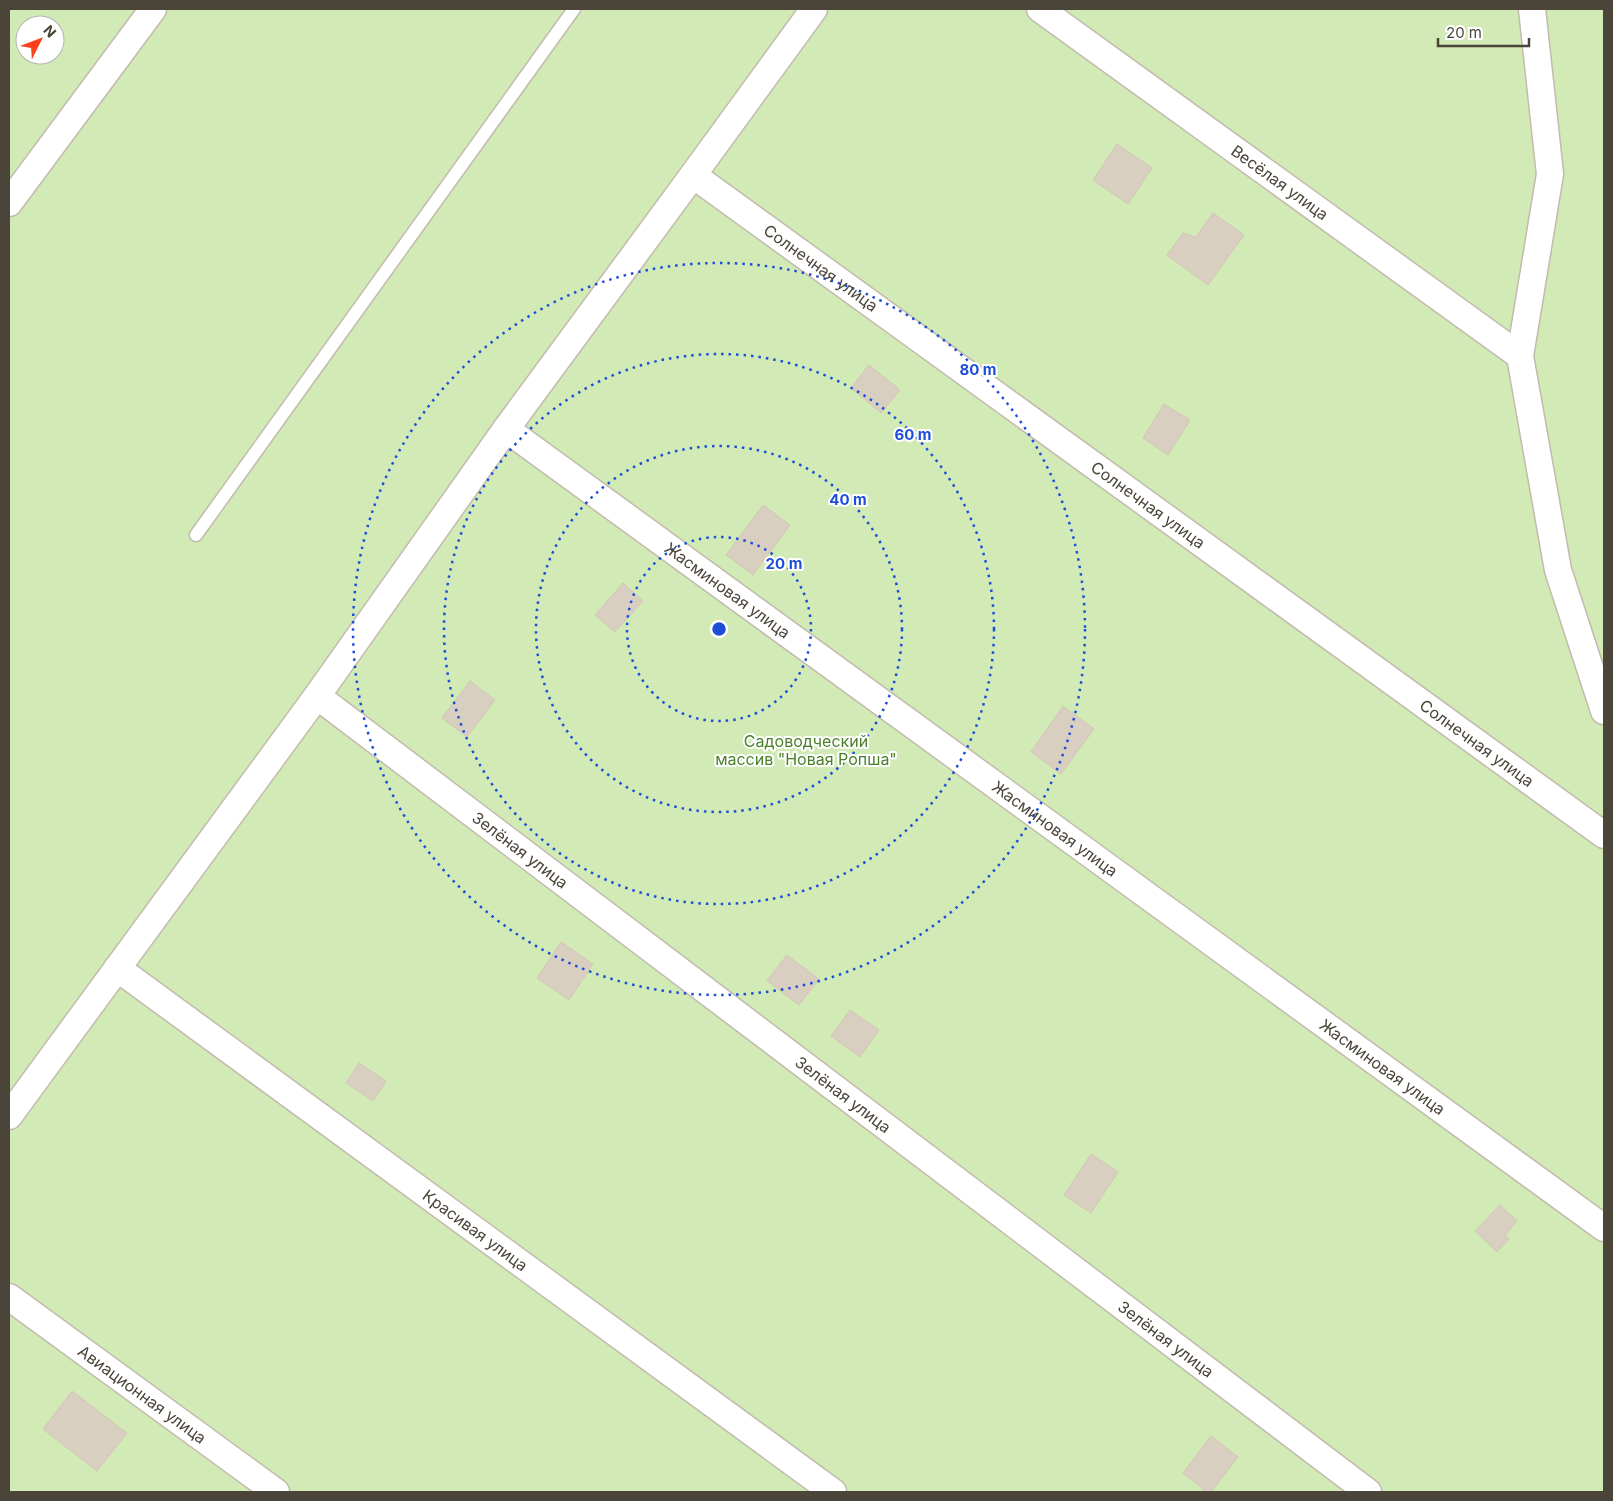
<svg xmlns="http://www.w3.org/2000/svg" width="1613" height="1501" viewBox="0 0 1613 1501" font-family="Inter,sans-serif">
  <style>
    .garden { fill: #d2eab5; fill-rule: evenodd }
    .building { fill: #d8cfc1; stroke: #d3c7b4 }
    .lines { fill: none; stroke-linecap: round; stroke-linejoin: round }
    .service-casing { stroke: #c2bbae; stroke-width: 15 }
    .minor-casing { stroke: #c2bbae; stroke-width: 29 }
    .service { stroke: #fff; stroke-width: 12 }
    .minor { stroke: #fff; stroke-width: 26 }
    .ring { fill: none; stroke: #1d4ed8; stroke-width: 2.5; stroke-dasharray: 2.5 5 }
    .labels { text-anchor: middle; dominant-baseline: central; stroke-width: 4; stroke-linejoin: round; paint-order: stroke }
    .street-label { font-size: 16px; fill: #4b4439; stroke: #fff }
    .park-label { font-size: 16px; fill: #4a7f2a; stroke: #fff }
    .centre { fill: #1d4ed8; stroke: #fff; stroke-width: 2.5 }
    .ring-label { font-size: 15px; text-anchor: middle; font-weight: bold; fill: #1d4ed8; stroke: #fff; stroke-width: 4; stroke-linejoin: round; paint-order: stroke }
  </style>
  <rect width="100%" height="100%" fill="#f6f3ec"/>
  <!-- garden -->
  <path class="garden" d="M 9,9 L 1604,9 L 1604,1492 L 9,1492 ZM 25,25 L 55,25 L 55,55 L 25,55 Z"/>
  <!-- building -->
  <path class="building" d="M 1117,144 L 1152,168 L 1128,204 L 1093,180 Z
    M 1213,213 L 1244,235 L 1208,285 L 1167,255 L 1183,233 L 1196,237 Z
    M 869,365 L 900,390 L 881,413 L 851,388 Z
    M 1164,404 L 1190,420 L 1168,455 L 1143,438 Z
    M 763,505 L 790,525 L 753,575 L 726,555 Z
    M 623,583 L 643,601 L 615,632 L 595,615 Z
    M 470,681 L 495,700 L 467,737 L 442,718 Z
    M 1063,706 L 1094,729 L 1061,774 L 1031,752 Z
    M 561,942 L 593,964 L 569,1000 L 537,978 Z
    M 787,955 L 819,979 L 799,1005 L 767,981 Z
    M 850,1010 L 879,1030 L 860,1057 L 831,1036 Z
    M 359,1063 L 386,1081 L 373,1101 L 346,1083 Z
    M 1091,1154 L 1118,1172 L 1091,1213 L 1064,1195 Z
    M 1500,1205 L 1517,1221 L 1505,1235 L 1509,1239 L 1497,1252 L 1475,1231 Z
    M 72,1391 L 127,1433 L 97,1471 L 43,1429 Z
    M 1211,1436 L 1238,1457 L 1211,1492 L 1207,1492 L 1183,1473 Z"/>
  <g class="lines">
    <defs>
      <path id="service" d="M 196,535 L 574,9"/>
      <g id="minor">
        <path id="s1" d="M 1040,9 L 1520,356"/>
        <path d="M 1532,9 L 1550,174 L 1520,356 L 1558,570 L 1604,711"/>
        <path id="s2" d="M 693,175 L 1604,835"/>
        <path d="M 9,203 L 153,9"/>
        <path id="s3" d="M 506,429 L 1604,1228"/>
        <path id="s4" d="M 317,696 L 1368,1492"/>
        <path id="s5" d="M 117,968 L 833,1492"/>
        <path d="M 9,1116 L 317,696 L 506,429 L 693,175 L 814,9"/>
        <path id="s6" d="M 9,1297 L 276,1492"/>
      </g>
    </defs>
    <!-- service casing -->
    <use href="#service" class="service-casing"/>
    <!-- minor casing -->
    <use href="#minor" class="minor-casing"/>
    <!-- service -->
    <use href="#service" class="service"/>
    <!-- minor -->
    <use href="#minor" class="minor"/>
  </g>
  <!-- distance rings -->
  <g class="ring">
    <circle cx="719" cy="629" r="92"/>
    <circle cx="719" cy="629" r="183"/>
    <circle cx="719" cy="629" r="275"/>
    <circle cx="719" cy="629" r="366"/>
  </g>
  <g class="labels">
    <!-- street labels -->
    <g class="street-label">
      <text stroke="none"><textPath href="#s1" startOffset="296">Весёлая улица</textPath></text>
      <text stroke="none"><textPath href="#s2" startOffset="158">Солнечная улица</textPath></text>
      <text stroke="none"><textPath href="#s2" startOffset="562">Солнечная улица</textPath></text>
      <text stroke="none"><textPath href="#s3" startOffset="274">Жасминовая улица</textPath></text>
      <text stroke="none"><textPath href="#s2" startOffset="968">Солнечная улица</textPath></text>
      <text stroke="none"><textPath href="#s3" startOffset="679">Жасминовая улица</textPath></text>
      <text stroke="none"><textPath href="#s4" startOffset="255">Зелёная улица</textPath></text>
      <text stroke="none"><textPath href="#s3" startOffset="1084">Жасминовая улица</textPath></text>
      <text stroke="none"><textPath href="#s4" startOffset="660">Зелёная улица</textPath></text>
      <text stroke="none"><textPath href="#s5" startOffset="444">Красивая улица</textPath></text>
      <text stroke="none"><textPath href="#s4" startOffset="1065">Зелёная улица</textPath></text>
      <text stroke="none"><textPath href="#s6" startOffset="165">Авиационная улица</textPath></text>
    </g>
    <!-- park labels -->
    <g class="park-label">
      <text x="806" y="741">Садоводческий<tspan x="806" dy="18">массив "Новая Ропша"</tspan></text>
    </g>
  </g>
  <circle cx="719" cy="629" r="8" class="centre"/>
  <g class="ring-label">
    <text x="978" y="375">80 m</text>
    <text x="913" y="440">60 m</text>
    <text x="848" y="505">40 m</text>
    <text x="784" y="569">20 m</text>
  </g>
  <!-- border -->
  <rect width="1613" height="1501" fill="none" stroke="#4b4439" stroke-width="20"/>
  <!-- north arrow -->
  <g transform="translate(40 40) rotate(48)"><circle r="24" fill="#ffffff" stroke="#b7b4b0"/>
  <path d="M0-4L9 19L0 12L-9 19Z" fill="#fc3f1d"/>
  <text y="-8" font-size="14" font-weight="bold" text-anchor="middle" fill="#4b4439">N</text>
  </g>
  <!-- scale -->
  <path d="M1438 38v8h91v-8" fill="none" stroke="#4b4439" stroke-width="2.5"/>
  <text x="1446" y="38" font-size="15" fill="#4b4439" stroke="#ffffff" stroke-width="4" paint-order="stroke">20 m</text>
</svg>
